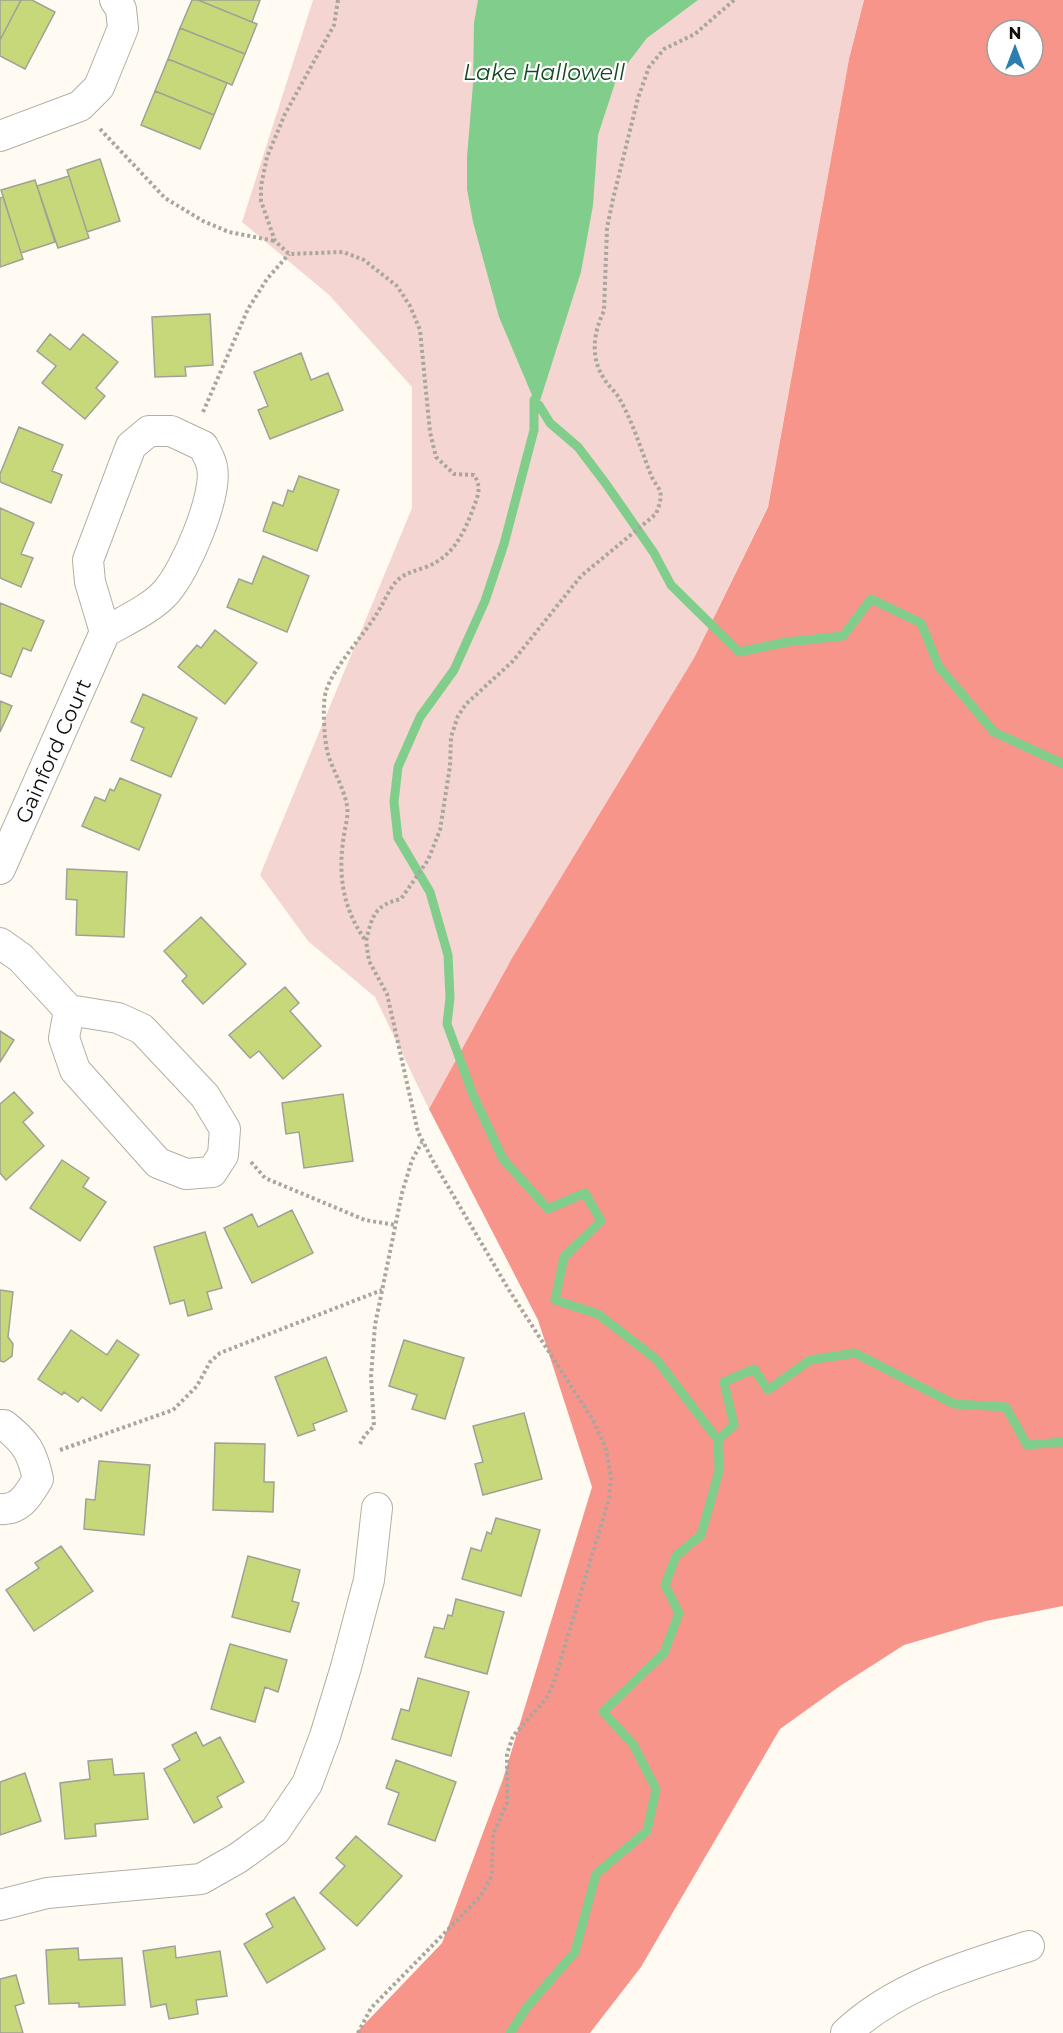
<svg xmlns="http://www.w3.org/2000/svg" width="1063" height="2033" viewBox="0 0 1063 2033" font-family="Montserrat,sans-serif">
  <style>
    .green { fill: #f5d5d1 }
    .forest { fill: #f7958b; fill-rule: evenodd }
    .water { fill: #81cd8c }
    .lines { fill: none; stroke-linecap: round; stroke-linejoin: round }
    .stream { stroke: #81cd8c; stroke-width: 9 }
    .building { fill: #c7d87a; stroke: #9fa197; stroke-width: 1.5 }
    .street-casing { stroke: #b4afa5; stroke-width: 32 }
    .path { stroke: #a9a69f; stroke-width: 4; stroke-dasharray: 3 3; stroke-linecap: butt }
    .street { stroke: #fff; stroke-width: 30 }
    .labels { text-anchor: middle; dominant-baseline: central; stroke-width: 4.5; stroke-linejoin: round; paint-order: stroke }
    .street-label { font-size: 21px; fill: #100e0b; stroke: #fff }
    .water-label { font-size: 22px; font-style: italic; fill: #13491f; stroke: #fff }
  </style>
  <rect width="100%" height="100%" fill="#fffbf3"/>
  <!-- green -->
  <path class="green" d="M 313,0 L 864,0 L 849,59 L 768,506 L 694,658 L 512,958 L 429,1109 L 375,997 L 308,941 L 260,875 L 412,508 L 412,387 L 329,295 L 242,222 Z"/>
  <!-- forest -->
  <path class="forest" d="M 864,0 L 1063,0 L 1063,1606 L 986,1621 L 904,1645 L 840,1686 L 780,1729 L 641,1967 L 590,2033 L 356,2033 L 442,1943 L 503,1779 L 592,1487 L 538,1320 L 429,1109 L 512,958 L 694,658 L 768,507 L 849,59 ZM 997,30 L 1033,30 L 1033,66 L 997,66 Z"/>
  <!-- water -->
  <path class="water" d="M 478,0 L 698,0 L 647,38 L 617,77 L 598,135 L 593,205 L 581,272 L 539,404 L 541,408 L 534,400 L 499,317 L 473,222 L 467,189 L 467,157 L 473,84 L 474,23 Z"/>
  <g class="lines">
    <!-- stream -->
    <path class="stream" d="M 539,405 L 550,423 L 578,447 L 606,484 L 654,553 L 671,585 L 739,652 L 787,642 L 843,636 L 871,599 L 921,623 L 939,667 L 994,732 L 1063,764
      M 718,1440 L 734,1425 L 724,1382 L 754,1369 L 768,1390 L 810,1360 L 855,1353 L 954,1404 L 1006,1407 L 1027,1445 L 1063,1442
      M 510,2033 L 527,2007 L 575,1952 L 596,1874 L 647,1831 L 656,1789 L 633,1744 L 603,1712 L 664,1653 L 679,1613 L 665,1585 L 676,1556 L 701,1535 L 719,1471 L 718,1440 L 656,1359 L 598,1314 L 555,1300 L 564,1257 L 601,1221 L 585,1193 L 548,1209 L 503,1159 L 473,1095 L 447,1024 L 450,998 L 448,955 L 430,892 L 398,838 L 394,802 L 398,767 L 420,717 L 454,670 L 485,601 L 504,544 L 534,430 L 534,400"/>
  </g>
  <!-- building -->
  <path class="building" d="M 0,0 L 21,0 L 0,40 Z
    M 21,0 L 32,0 L 55,12 L 25,69 L 0,56 L 0,40 Z
    M 192,0 L 198,0 L 257,24 L 245,54 L 180,28 Z
    M 198,0 L 260,0 L 252,22 Z
    M 180,28 L 245,54 L 232,85 L 168,59 Z
    M 168,59 L 227,83 L 214,115 L 155,91 Z
    M 155,91 L 214,115 L 200,149 L 141,125 Z
    M 100,159 L 120,221 L 87,232 L 67,170 Z
    M 69,176 L 89,238 L 58,248 L 37,186 Z
    M 35,180 L 55,242 L 21,253 L 1,190 Z
    M 3,197 L 23,259 L 0,267 L 0,198 Z
    M 210,314 L 213,365 L 185,367 L 186,376 L 155,377 L 152,317 Z
    M 50,334 L 70,350 L 83,334 L 118,362 L 96,388 L 105,396 L 85,419 L 42,383 L 56,366 L 37,351 Z
    M 301,353 L 311,380 L 328,373 L 343,410 L 270,439 L 258,410 L 268,406 L 254,372 Z
    M 19,427 L 63,445 L 52,471 L 62,475 L 51,503 L 0,482 L 0,474 Z
    M 299,476 L 339,490 L 317,551 L 263,531 L 273,502 L 283,506 L 288,490 L 293,492 Z
    M 0,508 L 34,523 L 21,554 L 33,558 L 21,587 L 0,578 Z
    M 263,556 L 309,576 L 287,632 L 227,607 L 239,579 L 252,584 Z
    M 0,603 L 44,621 L 31,651 L 23,648 L 11,677 L 0,673 Z
    M 215,630 L 257,663 L 225,704 L 178,667 L 197,645 L 201,648 Z
    M 143,694 L 197,718 L 171,777 L 131,760 L 144,728 L 131,722 Z
    M 0,701 L 12,706 L 0,732 Z
    M 120,778 L 161,795 L 139,850 L 82,826 L 95,797 L 105,801 L 110,789 L 114,791 Z
    M 67,869 L 127,872 L 124,937 L 76,935 L 77,900 L 66,899 Z
    M 201,917 L 246,964 L 203,1004 L 182,981 L 187,976 L 164,951 Z
    M 285,987 L 299,1003 L 290,1011 L 321,1046 L 283,1079 L 259,1051 L 250,1058 L 229,1035 Z
    M 0,1031 L 14,1040 L 0,1062 Z
    M 14,1092 L 33,1113 L 23,1122 L 44,1146 L 6,1180 L 0,1173 L 0,1104 Z
    M 343,1094 L 353,1161 L 304,1168 L 299,1132 L 286,1134 L 282,1103 Z
    M 62,1160 L 89,1178 L 83,1187 L 106,1202 L 80,1241 L 30,1208 Z
    M 292,1210 L 313,1253 L 252,1283 L 224,1228 L 252,1214 L 258,1227 Z
    M 205,1232 L 222,1288 L 207,1292 L 212,1309 L 188,1316 L 184,1300 L 170,1304 L 154,1247 Z
    M 0,1290 L 13,1292 L 8,1337 L 13,1344 L 12,1356 L 4,1362 L 0,1361 Z
    M 71,1330 L 107,1355 L 117,1340 L 139,1355 L 101,1411 L 82,1397 L 78,1402 L 64,1392 L 62,1395 L 38,1379 Z
    M 404,1340 L 464,1358 L 445,1419 L 412,1409 L 417,1395 L 389,1386 Z
    M 326,1357 L 347,1411 L 313,1424 L 315,1430 L 298,1436 L 275,1377 Z
    M 524,1413 L 542,1479 L 483,1495 L 475,1464 L 483,1462 L 473,1426 Z
    M 215,1443 L 265,1444 L 264,1482 L 274,1482 L 273,1512 L 213,1510 Z
    M 99,1461 L 150,1465 L 144,1535 L 84,1529 L 86,1499 L 95,1500 Z
    M 496,1518 L 540,1530 L 521,1596 L 462,1579 L 471,1548 L 481,1551 L 487,1532 L 491,1534 Z
    M 61,1546 L 93,1591 L 34,1631 L 6,1590 L 39,1568 L 35,1563 Z
    M 248,1556 L 300,1570 L 292,1601 L 299,1603 L 290,1632 L 232,1617 Z
    M 456,1599 L 504,1612 L 487,1674 L 425,1657 L 434,1627 L 444,1629 L 448,1615 L 452,1616 Z
    M 230,1644 L 287,1660 L 278,1692 L 265,1687 L 255,1722 L 211,1709 Z
    M 418,1678 L 469,1692 L 451,1756 L 392,1739 L 401,1709 L 409,1711 Z
    M 196,1732 L 203,1746 L 220,1737 L 244,1782 L 217,1797 L 222,1807 L 194,1823 L 164,1769 L 180,1760 L 172,1745 Z
    M 112,1759 L 114,1775 L 144,1773 L 148,1819 L 95,1824 L 96,1836 L 65,1839 L 60,1783 L 90,1779 L 88,1761 Z
    M 396,1760 L 456,1782 L 435,1841 L 388,1824 L 399,1793 L 386,1788 Z
    M 25,1773 L 41,1821 L 0,1835 L 0,1782 Z
    M 356,1836 L 402,1876 L 357,1926 L 320,1893 L 345,1866 L 336,1858 Z
    M 294,1897 L 325,1949 L 267,1983 L 244,1944 L 273,1927 L 266,1914 Z
    M 175,1946 L 176,1958 L 220,1951 L 227,1996 L 196,2000 L 198,2014 L 169,2019 L 166,2004 L 151,2007 L 143,1951 Z
    M 78,1948 L 79,1960 L 122,1958 L 125,2005 L 79,2007 L 79,2003 L 49,2004 L 46,1950 Z
    M 16,1975 L 24,2003 L 15,2006 L 23,2033 L 0,2033 L 0,1979 Z"/>
  <g class="lines">
    <defs>
      <path id="street" d="M 0,136 L 80,106 L 99,87 L 123,28 L 121,9 L 115,0
        M 0,869 L 105,632 C 124,621 153,608 167,591 C 186,569 218,495 212,467 C 211,460 206,452 203,446 L 171,431 L 149,431 L 131,446 L 88,560 L 90,582 L 105,632
        M 0,943 L 21,958 L 69,1010 L 118,1018 L 142,1029 L 205,1096 L 225,1129 L 223,1155 L 212,1172 L 186,1174 L 158,1163 L 75,1070 L 64,1038 L 69,1010
        M 0,1425 L 4,1425 C 26,1442 32,1452 38,1479 C 29,1494 20,1511 0,1509
        M 0,1905 L 47,1893 L 201,1879 L 238,1858 L 275,1831 L 307,1784 L 325,1736 L 346,1667 L 369,1580 L 377,1508
        M 846,2033 C 896,1986 965,1966 1029,1946"/>
    </defs>
    <!-- street casing -->
    <use href="#street" class="street-casing"/>
    <!-- path -->
    <path class="path" d="M 338,0 L 334,25 L 285,114 L 267,157 L 261,186 L 261,201 L 275,241 L 289,254 L 343,252 L 364,260 L 397,286 L 410,306 L 420,330 L 430,432 L 436,457 L 454,474 L 474,475 C 482,487 478,496 473,509 C 464,533 453,557 426,567 C 413,572 401,573 392,587 C 386,596 382,606 376,615 C 363,636 333,668 326,691 C 322,704 324,740 328,754 C 333,771 344,788 347,806 C 349,817 344,830 343,842 C 338,878 344,911 366,941 C 372,917 374,905 401,899 L 428,860 L 440,830 L 450,766 L 451,737 L 458,716 L 466,704 L 513,661 L 581,576 L 656,514 C 659,506 662,499 660,491 C 658,486 653,481 651,475 C 641,450 633,422 619,398 C 616,392 609,387 605,380 C 590,359 593,333 604,311 L 607,228 L 613,199 L 638,98 L 649,67 L 664,49 L 695,34 L 734,0
      M 100,129 L 165,198 L 203,221 L 229,232 L 275,241
      M 203,412 L 248,309 L 267,279 L 289,254
      M 251,1162 L 265,1178 L 365,1220 L 395,1225
      M 360,1444 L 365,1435 L 374,1426 L 371,1376 L 375,1325 L 402,1193 L 412,1160 L 422,1142
      M 60,1450 L 173,1410 L 197,1386 L 210,1362 L 220,1353 L 382,1290
      M 358,2033 L 371,2008 L 479,1898 L 487,1885 L 492,1875 L 493,1834 L 507,1803 L 507,1754 L 513,1736 L 546,1699 L 554,1682 L 609,1499 L 611,1478 L 606,1449 L 593,1420 L 509,1290 L 433,1161 L 418,1132 L 387,994 L 369,961 L 366,941"/>
    <!-- street -->
    <use href="#street" class="street"/>
  </g>
  <g class="labels">
    <!-- street labels -->
    <g class="street-label">
      <text transform="translate(53 751) rotate(-66)">Gainford Court</text>
    </g>
    <!-- water labels -->
    <g class="water-label">
      <text x="544" y="72">Lake Hallowell</text>
    </g>
  </g>
  <!-- north arrow -->
  <g transform="translate(1015 48)"><circle r="28" fill="#ffffff" stroke="#9f9f9d" stroke-width="1.5"/>
  <path d="M0-4.5L10 22L0 15L-10 22Z" fill="#2b7faf"/>
  <text y="-9" font-size="16" font-weight="bold" text-anchor="middle" fill="#100e0b">N</text>
  </g>
</svg>
